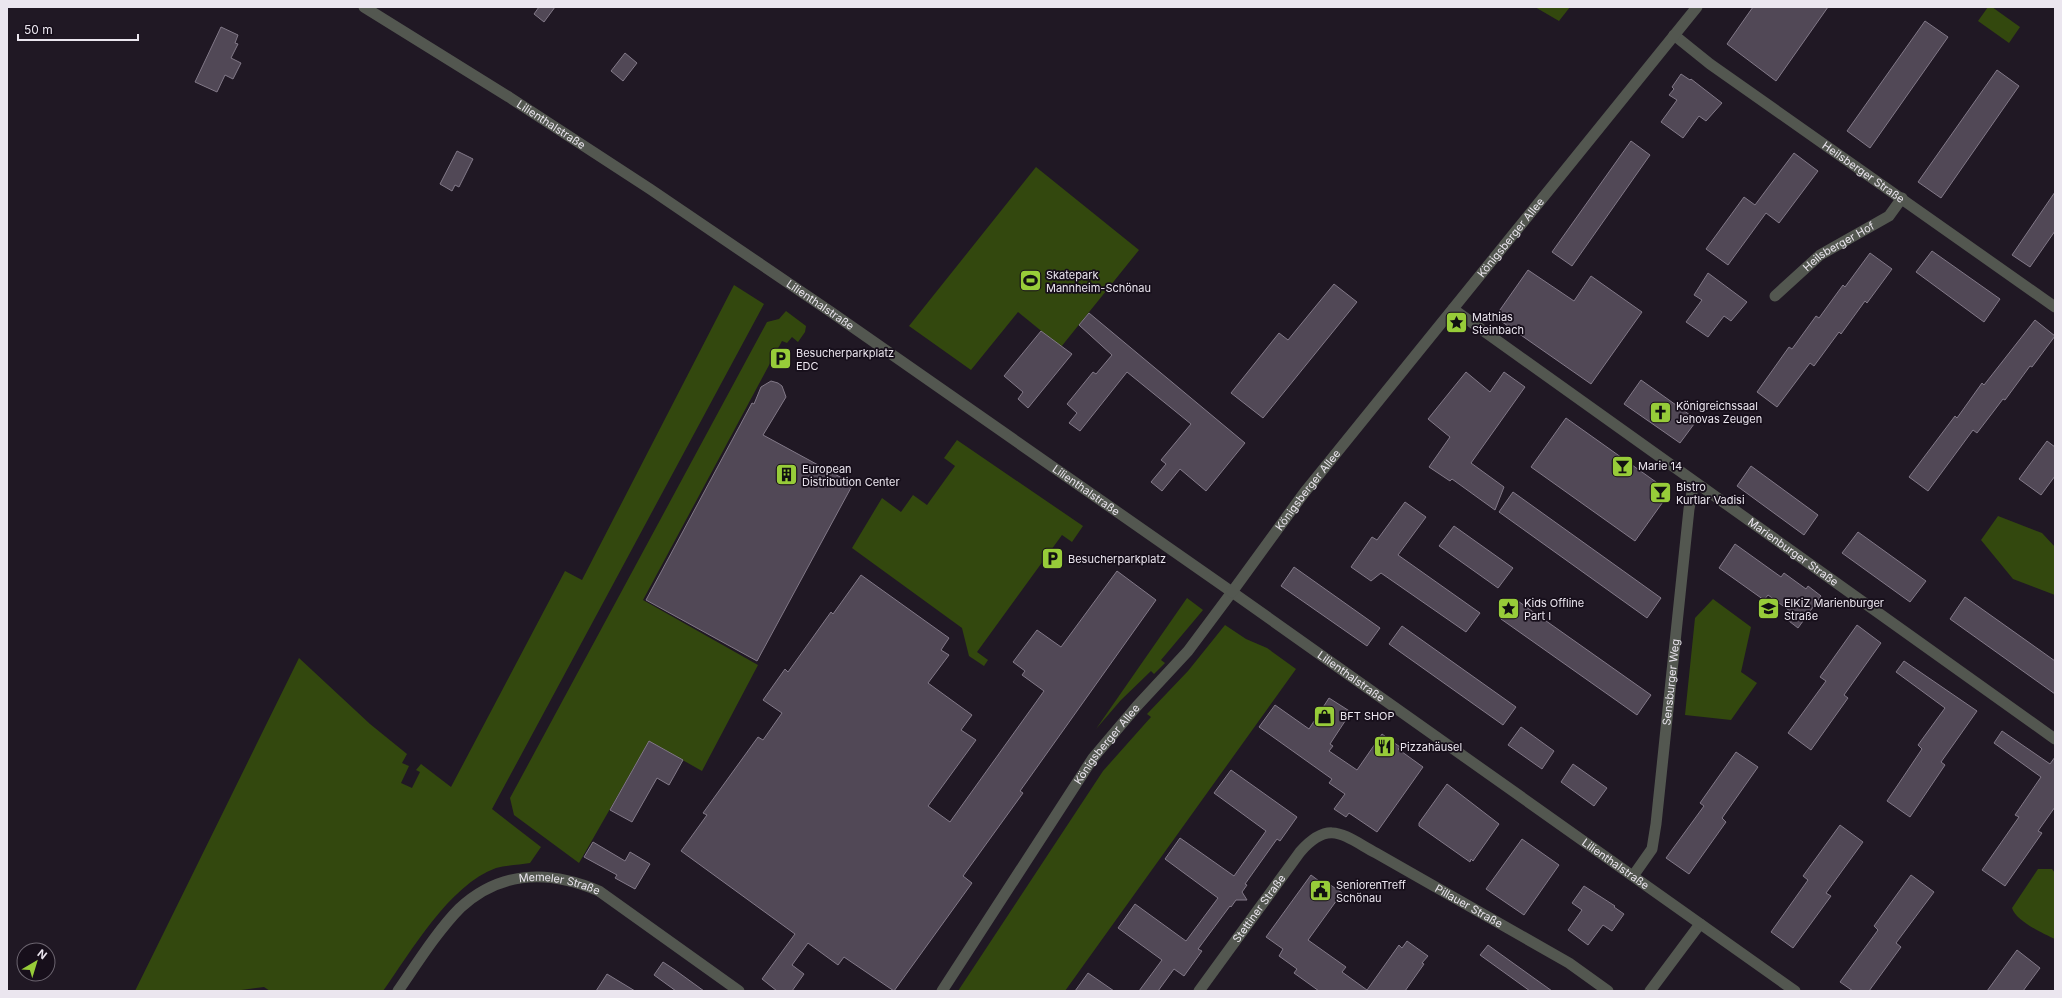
<svg xmlns="http://www.w3.org/2000/svg" width="2062" height="998" viewBox="0 0 2062 998" font-family="Inter,sans-serif">
  <style>
    .green { fill: #33480e }
    .building { fill: #514856; stroke: #827988 }
    .lines { fill: none; stroke-linecap: round; stroke-linejoin: round }
    .minor { stroke: #535750; stroke-width: 11 }
    .tertiary { stroke: #535750; stroke-width: 11 }
    .labels { text-anchor: middle; dominant-baseline: central; stroke-width: 3.5; stroke-linejoin: round; paint-order: stroke }
    .street-label { font-size: 11px; fill: #ebe6ef; stroke: #170f1b }
    .poi-label { font-size: 11px; fill: #ebe6ef; stroke: #170f1b; text-anchor: start }
  </style>
  <rect width="100%" height="100%" fill="#201824"/>
  <!-- green -->
  <path class="green" d="M 1535,7 L 1570,7 L 1559,21 Z
    M 1988,7 L 1992,7 L 2020,27 L 2009,43 L 1978,21 Z
    M 1036,167 L 1139,250 L 1061,347 L 1018,312 L 971,370 L 909,326 Z
    M 734,285 L 764,304 L 492,809 L 541,847 L 530,863 C 519,865 506,865 496,868 C 449,885 411,952 383,991 L 270,991 L 264,987 L 234,991 L 135,991 L 299,658 L 370,724 L 407,754 L 402,763 L 409,766 L 401,783 L 412,788 L 420,772 L 416,770 L 421,764 L 451,787 L 565,571 L 582,580 Z
    M 786,311 L 806,326 L 805,332 L 798,342 L 792,337 L 787,343 L 782,341 L 643,600 L 758,665 L 702,771 L 649,741 L 579,863 L 514,815 L 510,798 L 767,322 L 779,319 Z
    M 957,440 L 1083,526 L 1072,542 L 1062,535 L 977,652 L 988,660 L 984,666 L 969,656 L 962,628 L 852,548 L 882,498 L 901,512 L 913,495 L 927,505 L 955,466 L 944,458 Z
    M 1998,516 L 2042,533 L 2055,547 L 2055,595 L 2013,579 L 1981,540 Z
    M 1187,598 L 1203,610 L 1161,660 L 1165,663 L 1154,674 L 1151,671 L 1121,700 L 1096,729 Z
    M 1713,599 L 1751,627 L 1741,672 L 1757,683 L 1731,720 L 1685,715 L 1695,618 Z
    M 1225,625 L 1246,639 L 1267,648 L 1296,669 L 1065,991 L 958,991 L 1103,771 L 1151,717 L 1147,714 L 1188,671 Z
    M 2038,869 L 2052,869 L 2055,873 L 2055,939 C 2042,933 2016,921 2012,908 Z"/>
  <!-- building -->
  <path class="building" d="M 539,7 L 555,7 L 544,22 L 534,14 Z
    M 1753,7 L 1828,7 L 1776,81 L 1727,44 Z
    M 1925,21 L 1948,37 L 1870,148 L 1847,131 Z
    M 221,27 L 238,35 L 235,43 L 238,44 L 231,58 L 241,63 L 233,79 L 225,75 L 217,92 L 195,82 Z
    M 625,53 L 637,63 L 623,81 L 611,71 Z
    M 1997,70 L 2019,86 L 1941,198 L 1918,182 Z
    M 1681,74 L 1690,80 L 1691,79 L 1722,103 L 1706,121 L 1699,116 L 1683,138 L 1661,122 L 1677,100 L 1669,95 L 1674,89 L 1672,87 Z
    M 1631,141 L 1650,155 L 1572,266 L 1552,252 Z
    M 457,151 L 473,159 L 459,187 L 455,185 L 452,191 L 440,184 Z
    M 1794,153 L 1818,171 L 1779,223 L 1766,213 L 1728,265 L 1706,249 L 1744,197 L 1755,205 Z
    M 2055,192 L 2055,231 L 2030,267 L 2012,255 Z
    M 1932,251 L 2000,299 L 1984,322 L 1916,272 Z
    M 1870,253 L 1892,269 L 1867,303 L 1865,301 L 1841,334 L 1839,332 L 1814,366 L 1810,363 L 1777,407 L 1757,392 L 1789,347 L 1792,349 L 1816,316 L 1819,318 L 1843,285 L 1845,287 Z
    M 1528,270 L 1574,301 L 1591,276 L 1642,312 L 1591,384 L 1495,317 Z
    M 1708,273 L 1747,302 L 1731,321 L 1724,316 L 1708,337 L 1686,322 L 1702,300 L 1694,295 Z
    M 1334,284 L 1357,302 L 1263,418 L 1231,393 L 1279,333 L 1288,340 Z
    M 1089,313 L 1245,443 L 1206,491 L 1180,469 L 1162,491 L 1151,482 L 1166,464 L 1161,460 L 1191,424 L 1127,372 L 1080,431 L 1069,423 L 1077,413 L 1067,404 L 1093,372 L 1096,374 L 1112,355 L 1079,325 Z
    M 2035,320 L 2055,336 L 2032,367 L 2030,366 L 2005,400 L 2003,399 L 1977,433 L 1973,430 L 1928,491 L 1909,477 L 1955,416 L 1957,418 L 1982,383 L 1984,385 Z
    M 1041,331 L 1072,354 L 1028,408 L 1018,399 L 1023,392 L 1004,376 Z
    M 1466,372 L 1490,392 L 1504,372 L 1525,387 L 1471,463 L 1504,487 L 1495,510 L 1452,479 L 1450,481 L 1429,467 L 1450,437 L 1428,419 Z
    M 1641,380 L 1697,420 L 1680,443 L 1624,404 Z
    M 771,381 L 778,383 L 782,386 L 786,397 L 763,435 L 853,484 L 757,661 L 646,600 L 752,403 L 754,404 L 761,387 Z
    M 1566,418 L 1670,492 L 1635,541 L 1531,467 Z
    M 2047,441 L 2055,447 L 2055,476 L 2041,495 L 2019,479 Z
    M 1751,466 L 1818,515 L 1804,535 L 1737,486 Z
    M 1513,492 L 1661,598 L 1647,618 L 1499,512 Z
    M 1405,502 L 1426,517 L 1398,555 L 1480,613 L 1466,632 L 1381,573 L 1371,581 L 1351,567 L 1372,537 L 1377,540 Z
    M 1454,526 L 1513,568 L 1498,588 L 1439,546 Z
    M 1858,532 L 1926,581 L 1910,602 L 1842,553 Z
    M 1735,544 L 1781,577 L 1784,573 L 1806,589 L 1808,586 L 1821,596 L 1798,628 L 1785,618 L 1790,611 L 1768,595 L 1764,600 L 1719,568 Z
    M 1294,567 L 1380,628 L 1367,646 L 1281,586 Z
    M 1117,571 L 1156,600 L 1020,791 L 1023,793 L 963,876 L 972,883 L 894,991 L 844,957 L 838,965 L 808,943 L 792,965 L 804,974 L 792,991 L 777,991 L 762,979 L 795,934 L 681,851 L 707,815 L 703,813 L 758,737 L 763,740 L 782,713 L 763,700 L 785,669 L 788,672 L 831,612 L 833,614 L 861,575 L 949,638 L 941,650 L 949,655 L 928,683 L 972,715 L 961,730 L 976,740 L 928,806 L 950,822 L 1044,691 L 1022,675 L 1025,671 L 1013,662 L 1037,630 L 1061,647 Z
    M 1965,597 L 2055,661 L 2055,694 L 1950,619 Z
    M 1515,599 L 1651,695 L 1637,715 L 1501,619 Z
    M 1857,625 L 1881,643 L 1844,695 L 1848,698 L 1811,750 L 1788,733 L 1826,681 L 1820,677 Z
    M 1402,626 L 1516,707 L 1503,725 L 1389,644 Z
    M 1904,661 L 1977,711 L 1941,762 L 1945,765 L 1910,817 L 1887,801 L 1922,749 L 1918,745 L 1945,708 L 1896,672 Z
    M 1329,698 L 1351,712 L 1330,744 L 1333,746 L 1329,751 L 1357,770 L 1382,734 L 1400,747 L 1398,749 L 1423,767 L 1377,832 L 1349,813 L 1346,817 L 1334,809 L 1345,794 L 1329,783 L 1332,779 L 1259,727 L 1275,705 L 1309,729 Z
    M 1521,727 L 1554,751 L 1542,769 L 1508,745 Z
    M 2002,731 L 2050,764 L 2055,757 L 2055,807 L 2038,831 L 2042,833 L 2005,886 L 1982,870 L 2019,817 L 2015,815 L 2041,777 L 1994,743 Z
    M 649,741 L 683,760 L 669,785 L 657,778 L 632,822 L 610,810 Z
    M 1736,752 L 1758,767 L 1722,818 L 1726,822 L 1689,874 L 1666,858 L 1704,806 L 1700,803 Z
    M 1573,764 L 1607,788 L 1594,806 L 1561,782 Z
    M 1231,770 L 1297,817 L 1280,841 L 1277,839 L 1245,884 L 1247,885 L 1242,892 L 1247,900 L 1236,900 L 1231,907 L 1230,906 L 1198,949 L 1202,951 L 1184,976 L 1174,969 L 1158,991 L 1139,991 L 1162,960 L 1118,928 L 1135,904 L 1186,941 L 1218,898 L 1165,859 L 1180,838 L 1234,876 L 1266,831 L 1214,793 Z
    M 1447,784 L 1499,824 L 1473,861 L 1471,859 L 1470,862 L 1419,826 L 1419,823 Z
    M 1840,825 L 1863,842 L 1826,893 L 1831,896 L 1793,948 L 1771,932 L 1808,880 L 1803,876 Z
    M 1522,839 L 1559,865 L 1524,915 L 1486,889 Z
    M 593,842 L 625,861 L 630,852 L 650,864 L 635,889 L 615,878 L 617,875 L 584,857 Z
    M 1311,875 L 1327,887 L 1329,884 L 1342,893 L 1308,940 L 1346,967 L 1342,972 L 1367,990 L 1399,945 L 1402,948 L 1407,941 L 1428,956 L 1422,963 L 1424,964 L 1405,991 L 1319,991 L 1294,973 L 1297,969 L 1279,956 L 1283,949 L 1266,937 Z
    M 1911,875 L 1934,892 L 1896,943 L 1901,947 L 1869,991 L 1853,991 L 1840,982 L 1878,930 L 1874,926 Z
    M 1584,886 L 1615,906 L 1614,907 L 1624,914 L 1612,931 L 1603,925 L 1588,945 L 1568,930 L 1582,910 L 1572,903 Z
    M 1488,945 L 1499,953 L 1552,991 L 1530,991 L 1480,955 Z
    M 2017,950 L 2040,968 L 2023,991 L 1987,991 Z
    M 663,962 L 675,970 L 704,991 L 676,991 L 654,975 Z
    M 1088,973 L 1114,991 L 1075,991 Z
    M 607,974 L 635,991 L 596,991 Z"/>
  <g class="lines">
    <!-- minor -->
    <g class="minor">
      <path id="s1" d="M 1674,35 L 1710,64 L 2055,307"/>
      <path id="s2" d="M 1775,296 L 1820,255 L 1889,216 L 1902,198"/>
      <path id="s3" d="M 1453,309 L 2055,739"/>
      <path id="s4" d="M 1633,876 L 1652,849 L 1656,824 L 1689,509 L 1694,482"/>
      <path id="s5" d="M 398,991 C 416,965 438,930 460,908 C 501,870 550,870 599,891 L 739,991"/>
      <path id="s6" d="M 942,991 L 1093,758 L 1137,706 L 1188,651 L 1232,592"/>
      <path id="s7" d="M 1199,991 L 1300,852 C 1329,819 1343,835 1376,853 L 1569,963 L 1608,991"/>
      <path d="M 1650,991 L 1700,924"/>
    </g>
    <!-- tertiary -->
    <g class="tertiary">
      <path id="s8" d="M 364,7 L 509,97 L 650,189 L 831,312 L 1232,592 L 1795,991"/>
      <path id="s9" d="M 1232,592 L 1304,493 L 1697,7"/>
    </g>
  </g>
  <!-- icons -->
  <defs>
    <symbol id="stadium-square" viewBox="-11 -11 22 22"><rect x="-9" y="-9" width="18" height="18" rx="4" fill="#97cc39" stroke="#170f1b"/><path d="M0-5a6.5 5 0 1 0 0 10a6.5 5 0 1 0 0-10ZM-3.5-1.8h7v3.6h-7Z" fill="#111"/></symbol>
    <symbol id="sight-square" viewBox="-11 -11 22 22"><rect x="-9" y="-9" width="18" height="18" rx="4" fill="#97cc39" stroke="#170f1b"/><path d="M0-6L1.8-2.2L6-1.7L2.9 1.2L3.7 5.4L0 3.3L-3.7 5.4L-2.9 1.2L-6-1.7L-1.8-2.2Z" fill="#111"/></symbol>
    <symbol id="parking-square" viewBox="-11 -11 22 22"><rect x="-9" y="-9" width="18" height="18" rx="4" fill="#97cc39" stroke="#170f1b"/><path d="M-3.5-5.5H1a3.5 3.5 0 0 1 0 7H-1V5.5H-3.5ZM-1-3.4V-.6H.8a1.4 1.4 0 0 0 0-2.8Z" fill="#111"/></symbol>
    <symbol id="church-square" viewBox="-11 -11 22 22"><rect x="-9" y="-9" width="18" height="18" rx="4" fill="#97cc39" stroke="#170f1b"/><path d="M-1.2-6h2.4v3.5h3.3v2.4h-3.3V6h-2.4V-.1h-3.3v-2.4h3.3Z" fill="#111"/></symbol>
    <symbol id="bar-square" viewBox="-11 -11 22 22"><rect x="-9" y="-9" width="18" height="18" rx="4" fill="#97cc39" stroke="#170f1b"/><path d="M-6-5H6L.8 .8V4.5H3.5V6h-7V4.5H-.8V.8Z" fill="#111"/></symbol>
    <symbol id="building-square" viewBox="-11 -11 22 22"><rect x="-9" y="-9" width="18" height="18" rx="4" fill="#97cc39" stroke="#170f1b"/><path d="M-4-6H4V6H1V3H-1V6H-4ZM-2.5-4.3h1.7v1.8h-1.7ZM.8-4.3h1.7v1.8H.8ZM-2.5-1h1.7V.8h-1.7ZM.8-1h1.7V.8H.8Z" fill="#111"/></symbol>
    <symbol id="school-square" viewBox="-11 -11 22 22"><rect x="-9" y="-9" width="18" height="18" rx="4" fill="#97cc39" stroke="#170f1b"/><path d="M0-5L7-2L0 1L-7-2ZM-4 1L0 2.5L4 1V4Q0 6-4 4Z" fill="#111"/></symbol>
    <symbol id="shop-square" viewBox="-11 -11 22 22"><rect x="-9" y="-9" width="18" height="18" rx="4" fill="#97cc39" stroke="#170f1b"/><path d="M-5-2.5h2.3a2.7 3.5 0 0 1 5.4 0H5L5.5 6h-11ZM-1.5-2.5h3a1.5 2.3 0 0 0-3 0Z" fill="#111"/></symbol>
    <symbol id="restaurant-square" viewBox="-11 -11 22 22"><rect x="-9" y="-9" width="18" height="18" rx="4" fill="#97cc39" stroke="#170f1b"/><path d="M-5-6h1v4h1v-4h1v4h1v-4h1v5L-1.5 .5V6h-2V.5L-5-1ZM5-6V6H3V1.5H1.5Q1.5-4 5-6Z" fill="#111"/></symbol>
    <symbol id="civic-square" viewBox="-11 -11 22 22"><rect x="-9" y="-9" width="18" height="18" rx="4" fill="#97cc39" stroke="#170f1b"/><path d="M-.6-6.5H3V-4.5H.6V-3L4-1V1h2V6H-6V1h2V-1L-.6-3ZM-1.2 2.5V6h2.4V2.5Z" fill="#111"/></symbol>
  </defs>
  <g fill-rule="evenodd">
    <use href="#stadium-square" x="1018" y="268" width="25" height="25"/>
    <use href="#sight-square" x="1444" y="310" width="25" height="25"/>
    <use href="#parking-square" x="768" y="346" width="25" height="25"/>
    <use href="#church-square" x="1648" y="400" width="25" height="25"/>
    <use href="#bar-square" x="1610" y="454" width="25" height="25"/>
    <use href="#building-square" x="774" y="462" width="25" height="25"/>
    <use href="#bar-square" x="1648" y="480" width="25" height="25"/>
    <use href="#parking-square" x="1040" y="546" width="25" height="25"/>
    <use href="#sight-square" x="1496" y="596" width="25" height="25"/>
    <use href="#school-square" x="1756" y="596" width="25" height="25"/>
    <use href="#shop-square" x="1312" y="704" width="25" height="25"/>
    <use href="#restaurant-square" x="1372" y="734" width="25" height="25"/>
    <use href="#civic-square" x="1308" y="878" width="25" height="25"/>
  </g>
  <g class="labels">
    <!-- street labels -->
    <g class="street-label">
      <text stroke="none"><textPath href="#s8" startOffset="221">Lilienthalstraße</textPath></text>
      <text stroke="none"><textPath href="#s1" startOffset="234">Heilsberger Straße</textPath></text>
      <text stroke="none"><textPath href="#s9" startOffset="451">Königsberger Allee</textPath></text>
      <text stroke="none"><textPath href="#s2" startOffset="81">Heilsberger Hof</textPath></text>
      <text stroke="none"><textPath href="#s8" startOffset="545">Lilienthalstraße</textPath></text>
      <text stroke="none"><textPath href="#s8" startOffset="869">Lilienthalstraße</textPath></text>
      <text stroke="none"><textPath href="#s9" startOffset="127">Königsberger Allee</textPath></text>
      <text stroke="none"><textPath href="#s3" startOffset="418">Marienburger Straße</textPath></text>
      <text stroke="none"><textPath href="#s8" startOffset="1193">Lilienthalstraße</textPath></text>
      <text stroke="none"><textPath href="#s4" startOffset="201">Sensburger Weg</textPath></text>
      <text stroke="none"><textPath href="#s6" startOffset="297">Königsberger Allee</textPath></text>
      <text stroke="none"><textPath href="#s8" startOffset="1517">Lilienthalstraße</textPath></text>
      <text stroke="none"><textPath href="#s5" startOffset="212">Memeler Straße</textPath></text>
      <text stroke="none"><textPath href="#s7" startOffset="366">Pillauer Straße</textPath></text>
      <text stroke="none"><textPath href="#s7" startOffset="102">Stettiner Straße</textPath></text>
    </g>
    <!-- poi labels -->
    <g class="poi-label">
      <text x="1046" y="275">Skatepark<tspan x="1046" dy="13">Mannheim-Schönau</tspan></text>
      <text x="1472" y="317">Mathias<tspan x="1472" dy="13">Steinbach</tspan></text>
      <text x="796" y="353">Besucherparkplatz<tspan x="796" dy="13">EDC</tspan></text>
      <text x="1676" y="406">Königreichssaal<tspan x="1676" dy="13">Jehovas Zeugen</tspan></text>
      <text x="1638" y="466">Marie 14</text>
      <text x="802" y="469">European<tspan x="802" dy="13">Distribution Center</tspan></text>
      <text x="1676" y="487">Bistro<tspan x="1676" dy="13">Kurtlar Vadisi</tspan></text>
      <text x="1068" y="559">Besucherparkplatz</text>
      <text x="1524" y="603">Kids Offline<tspan x="1524" dy="13">Part I</tspan></text>
      <text x="1784" y="603">ElKiZ Marienburger<tspan x="1784" dy="13">Straße</tspan></text>
      <text x="1340" y="716">BFT SHOP</text>
      <text x="1400" y="747">Pizzahäusel</text>
      <text x="1336" y="885">SeniorenTreff<tspan x="1336" dy="13">Schönau</tspan></text>
    </g>
  </g>
  <!-- border -->
  <rect width="2062" height="998" fill="none" stroke="#ebe6ef" stroke-width="16"/>
  <!-- north arrow -->
  <g transform="translate(36 962) rotate(38)"><circle r="19" fill="#170f1b" stroke="#6c6570"/>
  <path d="M0-3L7 15L0 10L-7 15Z" fill="#97cc39"/>
  <text y="-6" font-size="11" font-weight="bold" text-anchor="middle" fill="#ebe6ef">N</text>
  </g>
  <!-- scale -->
  <path d="M18 34v6h120v-6" fill="none" stroke="#ebe6ef" stroke-width="2"/>
  <text x="24" y="34" font-size="12" fill="#ebe6ef" stroke="#170f1b" stroke-width="3" paint-order="stroke">50 m</text>
</svg>
